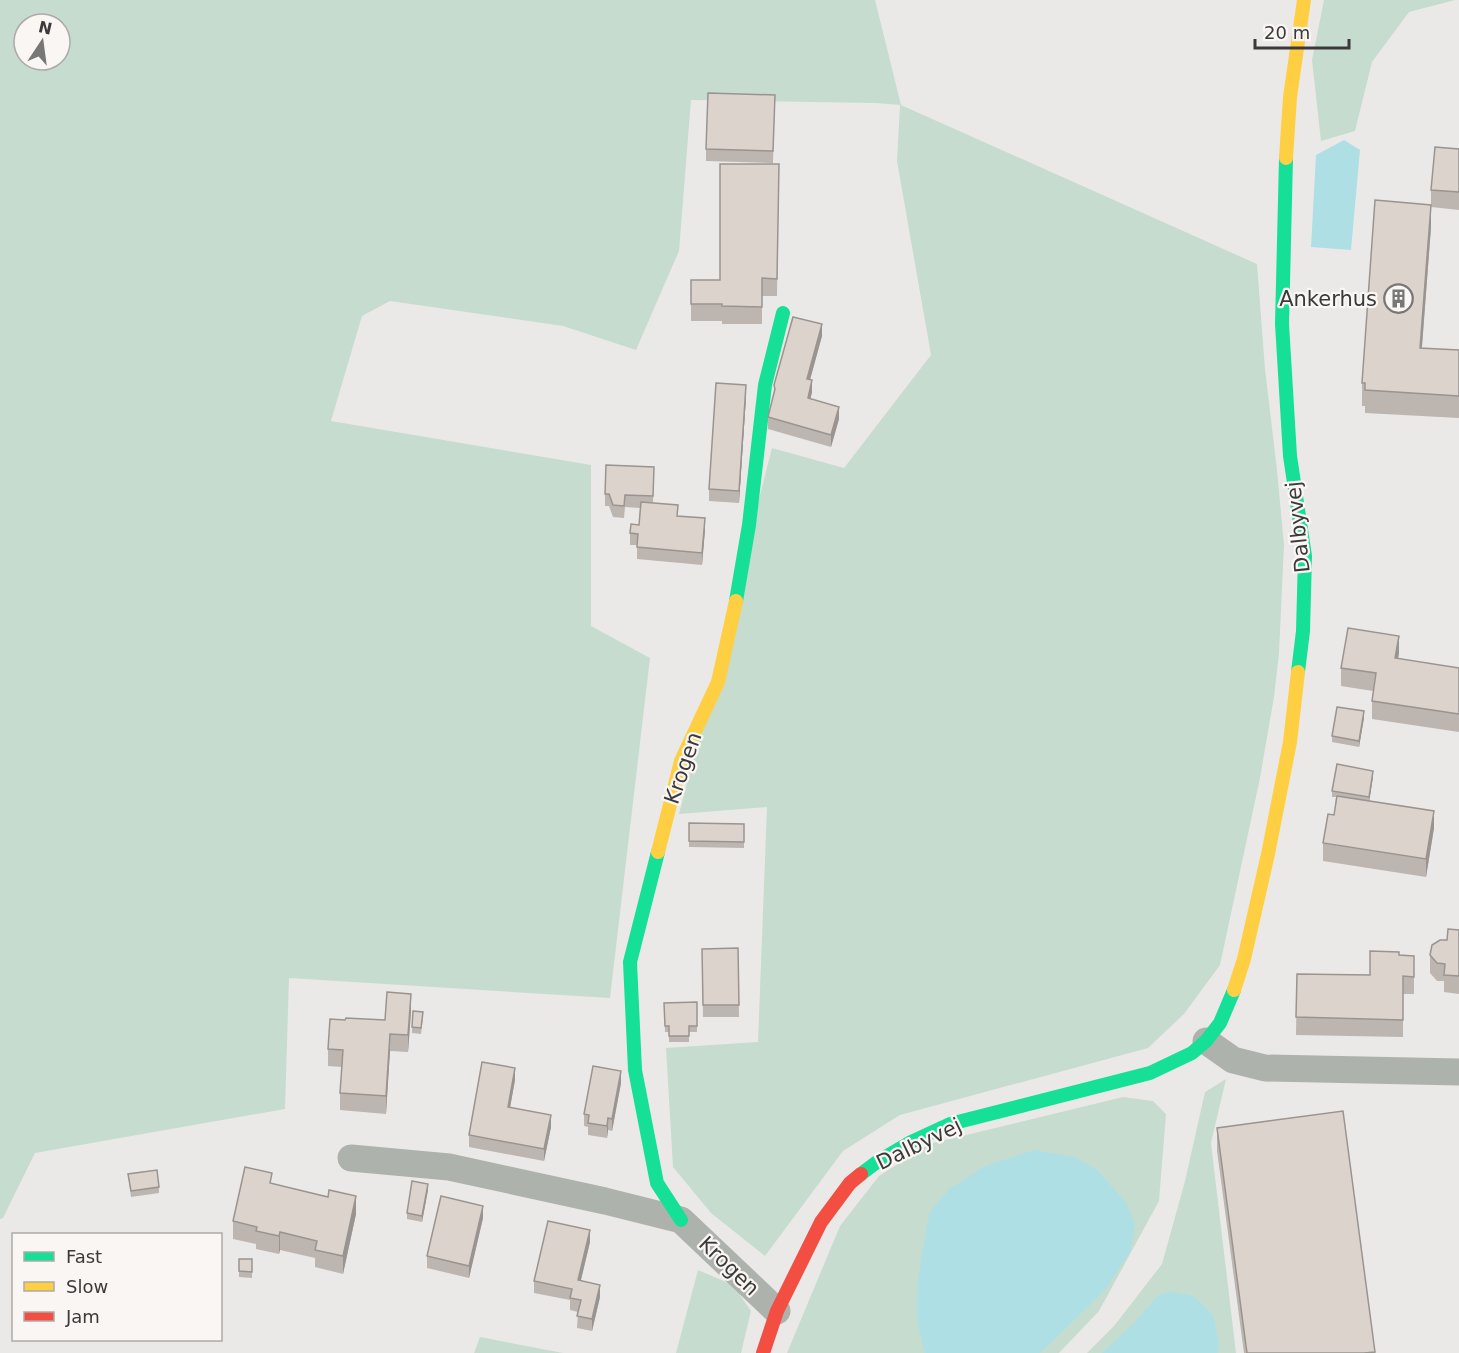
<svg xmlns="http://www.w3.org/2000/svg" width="1459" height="1353" viewBox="0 0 1459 1353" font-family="'DejaVu Sans',sans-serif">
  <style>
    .green { fill: #c6dcce; fill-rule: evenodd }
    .water { fill: #aedfe4 }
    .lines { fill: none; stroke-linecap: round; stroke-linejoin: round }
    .street { stroke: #adb2ad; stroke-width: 27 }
    .fast { stroke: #16e098; stroke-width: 14 }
    .slow { stroke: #ffcf43; stroke-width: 14 }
    .jam { stroke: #f24e42; stroke-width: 14 }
    .wall { fill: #bdb5b0 }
    .shaded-wall { fill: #9a9490 }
    .building { fill: #dcd3cd; stroke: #9a9490; stroke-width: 1.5 }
    .labels { text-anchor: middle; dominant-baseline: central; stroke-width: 4.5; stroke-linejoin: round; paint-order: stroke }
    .poi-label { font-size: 21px; fill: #3b3939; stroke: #f9f6f4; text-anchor: end }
    .street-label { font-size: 21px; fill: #3b3939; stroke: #f9f6f4 }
  </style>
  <rect width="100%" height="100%" fill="#ebe9e8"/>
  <!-- green -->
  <path class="green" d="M 0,0 L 875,0 L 901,105 L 1257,264 L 1265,369 L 1277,470 L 1284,545 L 1279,653 L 1274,697 L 1260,778 L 1220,965 L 1184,1014 L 1148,1048 L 900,1115 L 843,1151 L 765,1256 L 711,1213 L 673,1167 L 666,1048 L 758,1042 L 767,807 L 679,814 L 772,448 L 844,468 L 931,355 L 897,161 L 900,105 L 876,103 L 691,100 L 679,251 L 636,350 L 563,326 L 390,301 L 362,316 L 331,421 L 591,465 L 591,626 L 650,658 L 610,998 L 289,978 L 285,1109 L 35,1153 L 3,1218 L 0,1219 ZM 24,24 L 60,24 L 60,60 L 24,60 Z
    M 1324,0 L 1455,0 L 1409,12 L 1372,62 L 1355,131 L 1321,141 L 1312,60 Z
    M 1226,1079 L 1211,1143 L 1236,1353 L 1087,1353 L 1114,1326 L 1162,1264 L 1185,1181 L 1205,1092 Z
    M 1123,1097 L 1153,1101 L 1166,1114 L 1159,1201 L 1099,1311 L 1059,1353 L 787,1353 L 840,1226 L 879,1176 L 929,1144 Z
    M 698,1270 L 733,1285 L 751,1311 L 741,1353 L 676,1353 Z
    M 480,1337 L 563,1353 L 474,1353 Z"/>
  <!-- water -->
  <path class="water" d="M 1344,140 L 1360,150 L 1351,250 L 1311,247 L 1316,155 Z
    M 1035,1150 L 1074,1157 L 1097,1170 L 1127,1204 L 1135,1225 L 1130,1252 L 1105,1290 L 1040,1353 L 925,1353 L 917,1321 L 917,1287 L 922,1254 L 930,1212 L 948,1190 L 985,1166 Z
    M 1171,1291 L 1195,1297 L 1213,1315 L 1219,1344 L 1217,1353 L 1102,1353 L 1131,1326 L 1159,1295 Z"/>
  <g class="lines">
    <!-- street -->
    <path class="street" d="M 1206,1041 L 1233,1060 L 1265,1068 L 1459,1072
      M 351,1158 L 449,1167 L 605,1201 L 681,1220 L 777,1311"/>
    <!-- fast -->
    <path class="fast" d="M 1286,158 L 1282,324 L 1290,456 L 1305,556 L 1303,631 L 1298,672
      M 736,601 L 749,525 L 765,385 L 783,313
      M 658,852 L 630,962 L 635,1070 L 657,1183 L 681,1220
      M 861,1174 L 877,1162 L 911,1142 L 950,1124 L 1150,1073 L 1192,1053 L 1206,1041 L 1220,1023 L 1234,990"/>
    <!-- slow -->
    <path class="slow" d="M 1286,158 L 1290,97 L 1304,0
      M 658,852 L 681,761 L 718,682 L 736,601
      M 1234,990 L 1244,959 L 1268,854 L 1290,742 L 1298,672"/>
    <!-- jam -->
    <path class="jam" d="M 763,1353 L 777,1311 L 821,1222 L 850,1183 L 861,1174"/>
  </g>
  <!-- wall -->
  <path class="wall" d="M 775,95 L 773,163 L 706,161 L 706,149 Z
    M 1459,149 L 1459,210 L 1431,207 L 1431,190 Z
    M 779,164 L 777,296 L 762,296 L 762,324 L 722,324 L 722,321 L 691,321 L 691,280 L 720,280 Z
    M 1431,227 L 1422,348 L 1459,350 L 1459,418 L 1365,413 L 1365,406 L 1362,406 L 1362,383 Z
    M 822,336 L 810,379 L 812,392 L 810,399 L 839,419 L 831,447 L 768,429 L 768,417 L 774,394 L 774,385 Z
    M 746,397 L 739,503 L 709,501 L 709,489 Z
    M 654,479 L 653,503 L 705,530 L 702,565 L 637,559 L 637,545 L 630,545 L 630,533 L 639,525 L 640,508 L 625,507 L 624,518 L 613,517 L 609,506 L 605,506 L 605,494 Z
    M 1399,653 L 1398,659 L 1459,668 L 1459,732 L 1372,719 L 1372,701 L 1373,691 L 1341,686 L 1341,668 Z
    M 1364,718 L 1359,747 L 1332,742 L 1332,736 Z
    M 1373,777 L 1369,801 L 1434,828 L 1426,877 L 1323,861 L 1323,843 L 1334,815 L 1336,797 L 1332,797 L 1332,791 Z
    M 689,823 L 744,824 L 744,848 L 689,847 Z
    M 1459,930 L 1459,994 L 1444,992 L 1444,981 L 1437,981 L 1430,973 L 1430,955 Z
    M 738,948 L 739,1017 L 703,1017 L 702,949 Z
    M 1399,955 L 1414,956 L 1414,994 L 1403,994 L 1403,1037 L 1296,1035 L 1297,974 L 1370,975 Z
    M 697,1002 L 697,1032 L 689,1032 L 689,1042 L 669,1042 L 669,1032 L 665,1032 L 664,1003 Z
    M 411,1012 L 408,1052 L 390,1051 L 386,1114 L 340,1110 L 340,1093 L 342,1067 L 328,1066 L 328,1049 L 385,1020 Z
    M 423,1018 L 421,1034 L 412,1033 L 412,1027 Z
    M 515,1080 L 510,1107 L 551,1127 L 544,1161 L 469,1147 L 469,1135 Z
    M 621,1083 L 612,1131 L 608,1130 L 607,1138 L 588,1135 L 588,1127 L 584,1126 L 584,1114 Z
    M 1343,1111 L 1375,1353 L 1244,1353 L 1217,1151 L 1217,1128 Z
    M 128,1174 L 159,1187 L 159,1193 L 131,1197 Z
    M 272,1183 L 356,1214 L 343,1274 L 315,1267 L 315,1258 L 280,1250 L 279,1254 L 256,1249 L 256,1244 L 233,1239 L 233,1221 Z
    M 428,1190 L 422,1222 L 407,1219 L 407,1213 Z
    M 483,1218 L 469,1278 L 427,1268 L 427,1256 Z
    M 590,1242 L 581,1280 L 600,1297 L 592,1331 L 577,1328 L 578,1312 L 570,1310 L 570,1300 L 534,1293 L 534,1281 Z
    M 239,1259 L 252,1259 L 252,1278 L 239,1277 Z"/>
  <!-- shaded-wall -->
  <path class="shaded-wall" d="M 1431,205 L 1431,227 L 1420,371 L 1420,348 Z
    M 822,324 L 822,336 L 807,391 L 807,379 Z
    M 812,380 L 812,392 L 808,410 L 808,398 Z
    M 746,385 L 746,397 L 739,503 L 739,491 Z
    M 839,407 L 839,419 L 831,447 L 831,435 Z
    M 705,518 L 705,530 L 702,565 L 702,553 Z
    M 1399,636 L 1399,653 L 1395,676 L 1395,658 Z
    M 1364,711 L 1364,718 L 1359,747 L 1359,741 Z
    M 1373,771 L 1373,777 L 1369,803 L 1369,797 Z
    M 1434,811 L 1434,828 L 1426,877 L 1426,859 Z
    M 411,994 L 411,1012 L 408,1052 L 408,1035 Z
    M 390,1034 L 390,1051 L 386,1114 L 386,1096 Z
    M 515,1068 L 515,1080 L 508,1119 L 508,1107 Z
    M 621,1071 L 621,1083 L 612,1131 L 612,1119 Z
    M 551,1115 L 551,1127 L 544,1161 L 544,1149 Z
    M 608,1118 L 608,1130 L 607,1138 L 607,1126 Z
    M 428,1184 L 428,1190 L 422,1222 L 422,1216 Z
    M 356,1196 L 356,1214 L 343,1274 L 343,1256 Z
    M 483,1206 L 483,1218 L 469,1278 L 469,1266 Z
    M 590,1230 L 590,1242 L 578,1292 L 578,1280 Z
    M 280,1232 L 280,1250 L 279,1254 L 279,1236 Z
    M 600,1285 L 600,1297 L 592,1331 L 592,1319 Z"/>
  <!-- building -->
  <path class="building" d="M 708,93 L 775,95 L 773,151 L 706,149 Z
    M 1435,147 L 1459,149 L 1459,192 L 1431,190 Z
    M 720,164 L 779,164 L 777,279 L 762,278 L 762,307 L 722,306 L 722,304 L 691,304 L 691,280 L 720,280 Z
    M 1375,200 L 1431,205 L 1420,348 L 1459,350 L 1459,396 L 1365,390 L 1365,383 L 1362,383 Z
    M 793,317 L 822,324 L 807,379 L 812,380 L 808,398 L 839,407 L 831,435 L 768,417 L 775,389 L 774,385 Z
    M 716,383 L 746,385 L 739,491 L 709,489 Z
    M 606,465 L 654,467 L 653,496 L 625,495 L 624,506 L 613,505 L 609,494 L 605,494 Z
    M 641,502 L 678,505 L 677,516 L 705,518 L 702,553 L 637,547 L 638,534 L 630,533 L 631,524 L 639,525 Z
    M 1348,628 L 1399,636 L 1395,658 L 1459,668 L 1459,714 L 1372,701 L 1376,673 L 1341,668 Z
    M 1337,707 L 1364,711 L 1359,741 L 1332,736 Z
    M 1337,764 L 1373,771 L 1369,797 L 1332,791 Z
    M 1337,796 L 1434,811 L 1426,859 L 1323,843 L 1328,814 L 1334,815 Z
    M 689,823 L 744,824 L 744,842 L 689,841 Z
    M 1448,929 L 1459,930 L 1459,976 L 1444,975 L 1445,964 L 1437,963 L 1430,955 L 1432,945 L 1440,940 L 1447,940 Z
    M 738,948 L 739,1005 L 703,1005 L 702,949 Z
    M 1370,951 L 1399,952 L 1399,955 L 1414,956 L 1414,977 L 1403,976 L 1403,1020 L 1296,1017 L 1297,974 L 1370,975 Z
    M 387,992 L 411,994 L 408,1035 L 390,1034 L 386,1096 L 340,1093 L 343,1050 L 328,1049 L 330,1019 L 345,1020 L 346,1018 L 385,1020 Z
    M 697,1002 L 697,1026 L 689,1026 L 689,1036 L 669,1036 L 669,1026 L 665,1026 L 664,1003 Z
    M 413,1011 L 423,1012 L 421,1028 L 412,1027 Z
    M 482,1062 L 515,1068 L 508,1107 L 551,1115 L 544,1149 L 469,1135 Z
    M 593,1066 L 621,1071 L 612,1119 L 608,1118 L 607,1126 L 588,1123 L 589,1115 L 584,1114 Z
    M 1343,1111 L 1375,1352 L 1364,1353 L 1247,1353 L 1217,1128 Z
    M 245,1167 L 272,1173 L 270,1183 L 328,1197 L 329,1190 L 356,1196 L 343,1256 L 315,1250 L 317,1241 L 280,1232 L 279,1236 L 256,1231 L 257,1227 L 233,1221 Z
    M 157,1170 L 159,1187 L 131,1191 L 128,1174 Z
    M 412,1181 L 428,1184 L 422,1216 L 407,1213 Z
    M 441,1196 L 483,1206 L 469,1266 L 427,1256 Z
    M 548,1221 L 590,1230 L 578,1280 L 600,1285 L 592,1319 L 577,1316 L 581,1300 L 570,1298 L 572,1289 L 534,1281 Z
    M 239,1259 L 252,1259 L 252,1272 L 239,1271 Z"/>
  <!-- icons -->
  <defs>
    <symbol id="building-ring" viewBox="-11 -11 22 22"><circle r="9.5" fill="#f9f6f4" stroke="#797776" stroke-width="1.5"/><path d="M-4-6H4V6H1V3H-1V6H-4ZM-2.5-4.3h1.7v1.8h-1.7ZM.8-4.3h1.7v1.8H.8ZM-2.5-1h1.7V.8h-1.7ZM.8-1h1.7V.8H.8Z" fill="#797776"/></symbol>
  </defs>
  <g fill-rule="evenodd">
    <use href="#building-ring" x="1382" y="282" width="33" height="33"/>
  </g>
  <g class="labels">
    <!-- poi labels -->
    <g class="poi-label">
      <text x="1377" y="299">Ankerhus</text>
    </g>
    <!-- street labels -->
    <g class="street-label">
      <text transform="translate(1298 527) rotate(-96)">Dalbyvej</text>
      <text transform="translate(683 768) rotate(-71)">Krogen</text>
      <text transform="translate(919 1144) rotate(-26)">Dalbyvej</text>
      <text transform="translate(729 1266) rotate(44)">Krogen</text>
    </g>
  </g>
  <!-- legend -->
  <rect x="12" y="1233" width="210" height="108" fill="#f9f6f4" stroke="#adaaa9" stroke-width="1.5"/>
  <rect x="24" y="1252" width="30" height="9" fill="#16e098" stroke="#adaaa9" stroke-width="1.5"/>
  <text x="66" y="1263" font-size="18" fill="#3b3939">Fast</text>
  <rect x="24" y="1282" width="30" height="9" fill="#ffcf43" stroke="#adaaa9" stroke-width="1.5"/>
  <text x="66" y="1293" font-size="18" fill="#3b3939">Slow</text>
  <rect x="24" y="1312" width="30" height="9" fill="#f24e42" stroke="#adaaa9" stroke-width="1.5"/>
  <text x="66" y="1323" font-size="18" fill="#3b3939">Jam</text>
  <!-- north arrow -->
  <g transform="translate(42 42) rotate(13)"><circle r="28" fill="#f9f6f4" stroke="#adaaa9" stroke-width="1.5"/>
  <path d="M0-4.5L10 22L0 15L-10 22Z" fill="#797776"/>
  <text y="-9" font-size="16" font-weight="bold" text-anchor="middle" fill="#3b3939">N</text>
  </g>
  <!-- scale -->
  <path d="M1255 39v9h94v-9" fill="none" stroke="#3b3939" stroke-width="3"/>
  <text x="1264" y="39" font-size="18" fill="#3b3939" stroke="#f9f6f4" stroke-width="4.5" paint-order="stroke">20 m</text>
</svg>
